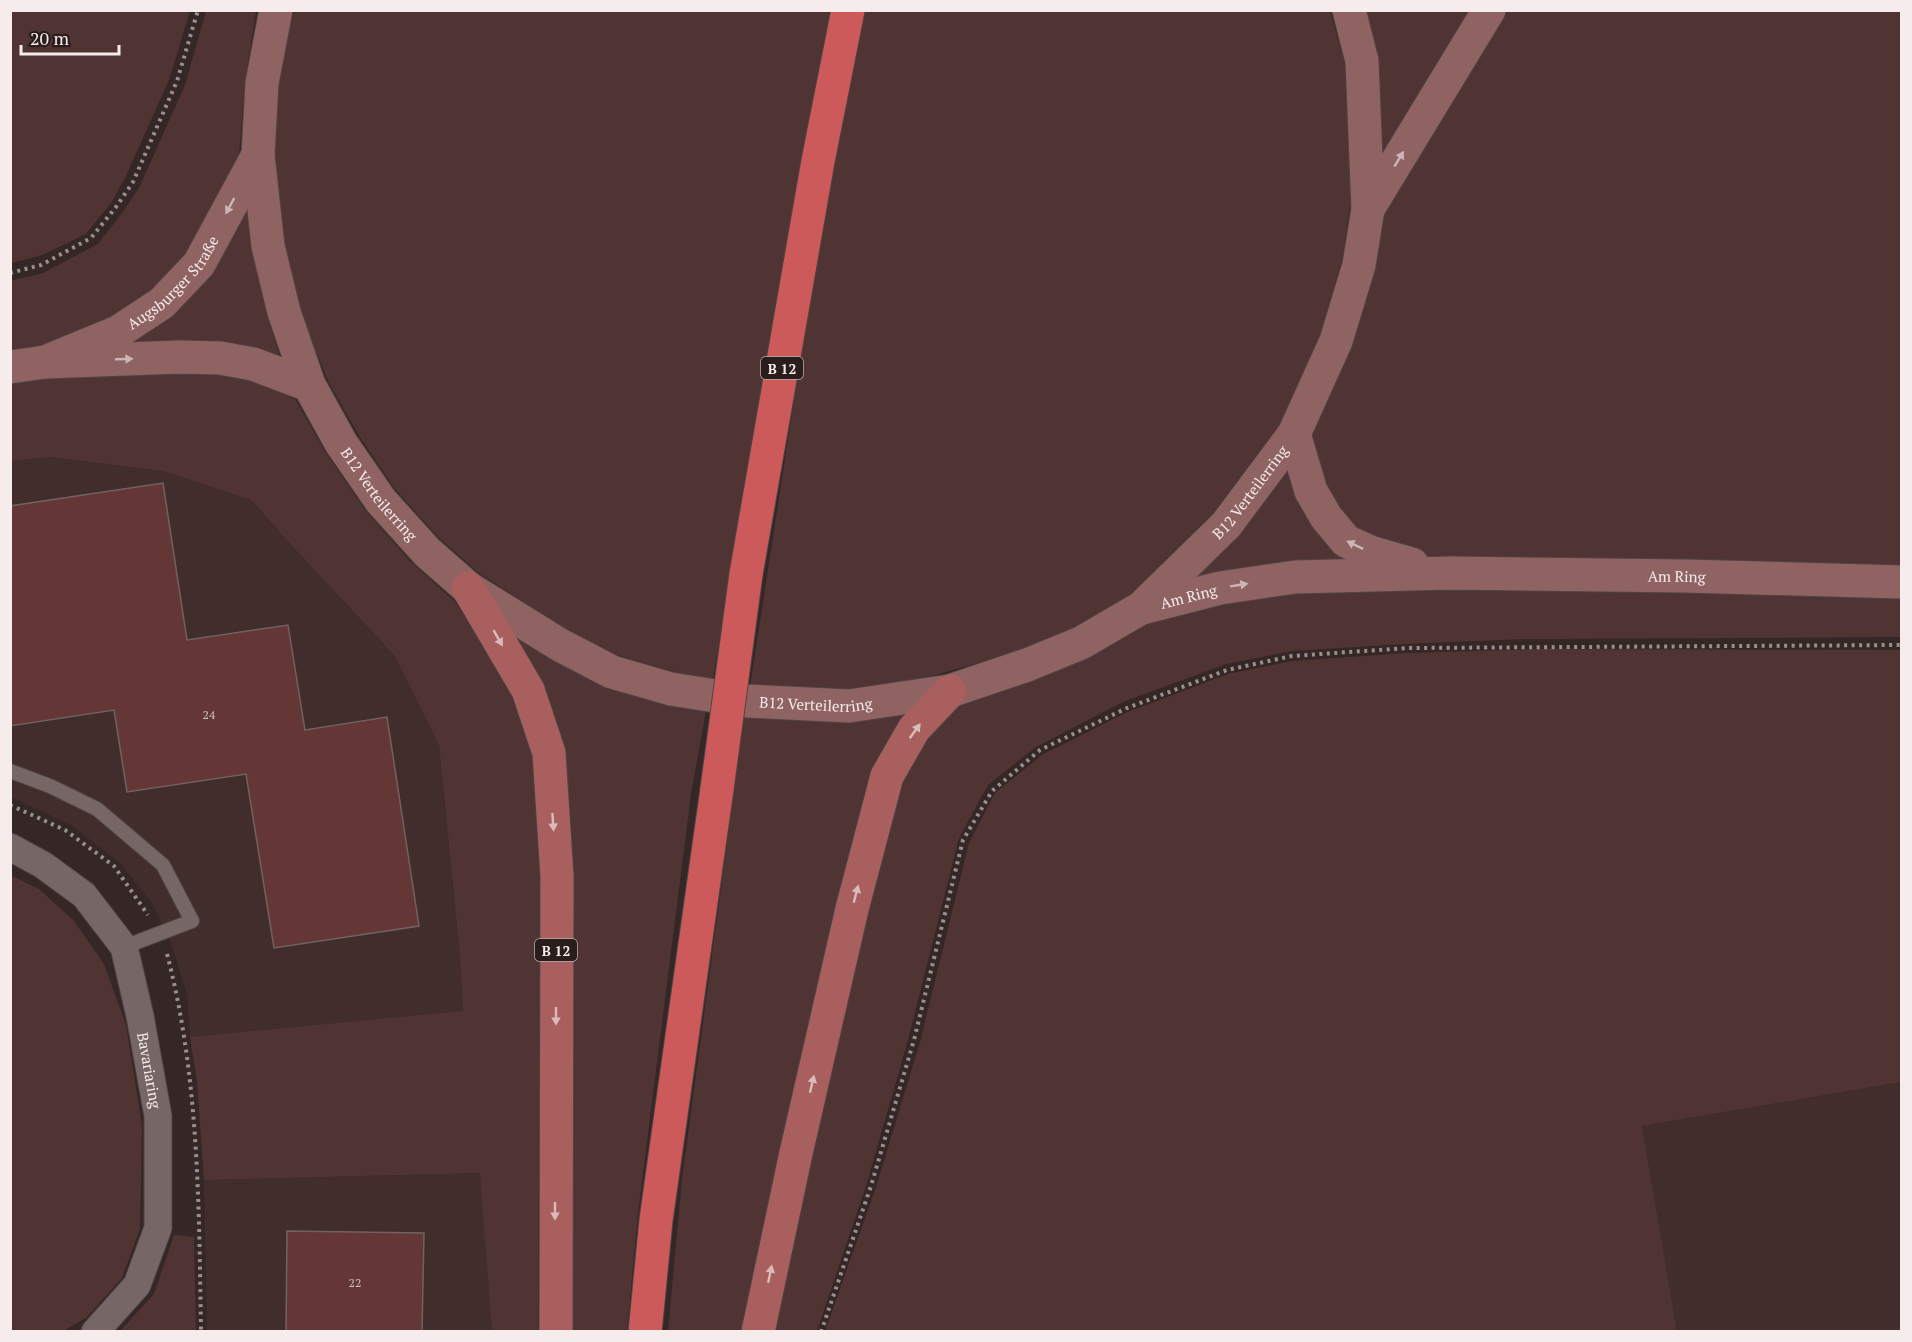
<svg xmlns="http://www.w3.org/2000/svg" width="1912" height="1342" viewBox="0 0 1912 1342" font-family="'PT Serif',serif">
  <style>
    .built { fill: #412d2c }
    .green { fill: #503433 }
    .building { fill: #643736; stroke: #716261; stroke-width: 1.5 }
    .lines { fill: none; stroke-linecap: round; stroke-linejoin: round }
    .lane-casing { stroke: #4f4444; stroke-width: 16 }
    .street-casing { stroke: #4f4444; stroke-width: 29 }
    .secondary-casing { stroke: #4f4444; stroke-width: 35 }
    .primary-casing { stroke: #4f4444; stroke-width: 35 }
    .highway-casing { stroke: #4f4444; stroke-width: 35 }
    .path { stroke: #998f8e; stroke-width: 4; stroke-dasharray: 3 4.5; stroke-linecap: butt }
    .lane { stroke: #766766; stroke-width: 14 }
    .street { stroke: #766766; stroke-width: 27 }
    .secondary { stroke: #906363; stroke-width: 33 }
    .primary { stroke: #aa5f5f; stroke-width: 33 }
    .highway { stroke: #cc5a5b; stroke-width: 33 }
    .highway-bridge-casing { stroke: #4f4444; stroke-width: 35; stroke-linecap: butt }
    .highway-bridge { stroke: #cc5a5b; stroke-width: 33 }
    .oneway { fill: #cdb5b5 }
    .oneway2 { fill: #dbbbba }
    .labels { text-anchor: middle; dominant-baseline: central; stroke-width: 4.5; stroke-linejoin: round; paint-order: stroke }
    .number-label { font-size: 12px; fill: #d1bfbe }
    .shield { fill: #2a1d1c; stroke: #b8aead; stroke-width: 1.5 }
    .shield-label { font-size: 14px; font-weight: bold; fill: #f5eceb }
    .street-label { font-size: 15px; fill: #f5eceb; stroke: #2a1d1c }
  </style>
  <rect width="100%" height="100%" fill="#342726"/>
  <!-- built -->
  <path class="built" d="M 51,457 L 163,471 L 251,500 L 305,560 L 395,656 L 439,745 L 459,946 L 463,1012 L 190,1037 L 187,995 L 172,945 L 151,901 L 119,862 L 71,825 L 11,797 L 11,461 Z
    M 1901,1082 L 1901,1331 L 1677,1331 L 1642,1126 Z
    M 481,1173 L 492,1331 L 207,1331 L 204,1180 Z"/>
  <!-- green -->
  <path class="green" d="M 11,10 L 190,11 L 169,80 L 125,178 L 111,203 L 86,234 L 42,255 L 11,263 Z
    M 206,11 L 256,11 L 245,81 L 239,155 L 211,215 L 189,255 L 154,295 L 110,321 L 38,346 L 11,349 L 10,281 L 43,273 L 98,244 L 122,213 L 139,188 L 185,85 Z
    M 294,11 L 830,11 L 802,154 L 713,679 L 676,672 L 620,656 L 570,632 L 479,573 L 439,538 L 395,489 L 358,434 L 329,383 L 298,308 L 283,243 L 275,155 L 278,84 Z
    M 861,11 L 1330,11 L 1345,64 L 1351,198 L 1343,256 L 1320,336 L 1280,424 L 1213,513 L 1127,597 L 1072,629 L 1022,651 L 935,675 L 851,693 L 750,687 L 830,166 Z
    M 1364,11 L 1473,11 L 1380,168 L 1379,60 Z
    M 1507,11 L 1901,11 L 1901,571 L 1454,565 L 1399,551 L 1351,531 L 1335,509 L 1307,440 L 1384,203 Z
    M 246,208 L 267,316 L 281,360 L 118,349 C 145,331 173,315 196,292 C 217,270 232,234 246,208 Z
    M 181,370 L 255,378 L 295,399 L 326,453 L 365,510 L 409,560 L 454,601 L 481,639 L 508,687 L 533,756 L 540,874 L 538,1331 L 492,1331 L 480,1173 L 204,1180 L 197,1081 L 190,1037 L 463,1011 L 459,946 L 439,745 L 395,656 L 305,560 L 251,500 L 163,471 L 51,457 L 11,461 L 11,382 L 47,376 Z
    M 1293,461 L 1387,567 L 1183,588 Z
    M 1296,587 L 1901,593 L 1901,637 L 1528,639 L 1404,644 L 1292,651 L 1226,664 L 1123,702 L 1036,747 L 988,785 L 959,838 L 908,1040 L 866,1186 L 817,1331 L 771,1332 L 807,1157 L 900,779 L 923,736 L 956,703 L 1038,679 L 1089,654 L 1149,620 Z
    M 508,630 L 671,703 L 706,711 L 691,794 L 638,1213 L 627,1331 L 573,1331 L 570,877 Z
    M 1540,649 L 1901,650 L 1901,1082 L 1642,1126 L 1677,1331 L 825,1331 L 876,1187 L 920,1042 L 969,843 L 995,793 L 1042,755 L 1125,713 L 1228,674 L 1292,661 L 1407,653 Z
    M 912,710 L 747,1331 L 668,1332 L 682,1179 L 744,717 L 848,720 Z
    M 10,875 L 39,889 L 74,921 L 104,964 L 126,1025 L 142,1125 L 140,1229 L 122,1278 L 86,1318 L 63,1331 L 11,1331 Z
    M 174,1235 L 194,1237 L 196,1331 L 120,1331 L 154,1294 Z"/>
  <!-- building -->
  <path class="building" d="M 163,483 L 187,640 L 288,625 L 305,730 L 387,717 L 419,926 L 274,948 L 246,774 L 127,792 L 114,710 L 10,726 L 10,506 Z
    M 287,1231 L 424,1233 L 422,1332 L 286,1332 Z"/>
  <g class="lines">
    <defs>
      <path id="lane" d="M 10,771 L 50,786 L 97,809 L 163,865 L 192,921 L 124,947"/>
      <g id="street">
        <path id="s1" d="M 10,847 L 43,865 L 84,895 L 124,947 L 140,1016 L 158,1116 L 158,1228 L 137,1285 L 95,1332"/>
      </g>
      <g id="secondary">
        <path id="s2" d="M 276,10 L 262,83 L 258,155 L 268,246 L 284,312 L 309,385 L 341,443 L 381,501 L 427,552 L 468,588 L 560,645 L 612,672 L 671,689 L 747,701 L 849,706 L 950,691 L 1027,665 L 1081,643 L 1141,608 L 1226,525 L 1294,434 L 1336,341 L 1359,265 L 1368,209 L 1362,61 L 1349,10"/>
        <path d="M 1368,209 L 1489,10"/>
        <path id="s3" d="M 45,362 L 118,332 L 162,303 L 199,264 L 258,155"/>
        <path d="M 10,367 L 45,362 L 180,357 L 220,358 L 253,364 L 309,385"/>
        <path d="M 1294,434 L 1311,491 L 1326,517 L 1346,541 L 1370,552 L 1412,564"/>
        <path id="s4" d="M 1142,608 L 1220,588 L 1295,577 L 1451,573 L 1685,576 L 1902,582"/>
      </g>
      <path id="primary" d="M 468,588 L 528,690 L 549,753 L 557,876 L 556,1332
        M 758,1332 L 796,1153 L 852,909 L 887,776 L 914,729 L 950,691"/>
      <path id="highway" d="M 746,574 L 818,161 L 848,10
        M 645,1332 L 656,1220 L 717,789"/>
    </defs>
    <!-- lane casing -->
    <use href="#lane" class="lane-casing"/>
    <!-- street casing -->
    <use href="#street" class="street-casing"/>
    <!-- secondary casing -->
    <use href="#secondary" class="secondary-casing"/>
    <!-- primary casing -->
    <use href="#primary" class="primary-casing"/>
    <!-- highway casing -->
    <use href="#highway" class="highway-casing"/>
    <!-- path -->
    <path class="path" d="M 10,273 L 41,265 L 91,238 L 116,207 L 133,182 L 177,81 L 198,10
      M 10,805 L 65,830 L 114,866 L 148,915
      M 167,954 C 199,1076 199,1206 201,1332
      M 821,1332 L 871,1186 L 914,1040 L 963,840 L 992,791 L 1040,750 L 1127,708 L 1227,670 L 1292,656 L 1408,648 L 1902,645"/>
    <!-- lane -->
    <use href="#lane" class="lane"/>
    <!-- street -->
    <use href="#street" class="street"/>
    <!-- secondary -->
    <use href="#secondary" class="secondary"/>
    <!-- primary -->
    <use href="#primary" class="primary"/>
    <!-- highway -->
    <use href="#highway" class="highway"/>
    <defs>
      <path id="highway-bridge" d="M 717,789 L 746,574"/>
    </defs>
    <!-- highway-bridge casing -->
    <use href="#highway-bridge" class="highway-bridge-casing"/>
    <!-- highway-bridge -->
    <use href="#highway-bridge" class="highway-bridge"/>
  </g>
  <!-- one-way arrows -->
  <defs><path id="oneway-solid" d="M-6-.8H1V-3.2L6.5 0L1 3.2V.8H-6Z" transform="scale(1.5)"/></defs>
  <g class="oneway">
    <use href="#oneway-solid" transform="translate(1399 159) rotate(-59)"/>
    <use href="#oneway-solid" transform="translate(230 206) rotate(118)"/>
    <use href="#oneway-solid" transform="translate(124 359) rotate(-2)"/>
    <use href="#oneway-solid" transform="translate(1355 545) rotate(-154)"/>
    <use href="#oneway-solid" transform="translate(1239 585) rotate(-9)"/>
  </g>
  <g class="oneway2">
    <use href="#oneway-solid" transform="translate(498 638) rotate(60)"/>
    <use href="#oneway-solid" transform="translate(915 731) rotate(-54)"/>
    <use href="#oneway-solid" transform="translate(553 822) rotate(86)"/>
    <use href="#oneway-solid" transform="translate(856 894) rotate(-75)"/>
    <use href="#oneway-solid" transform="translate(556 1016) rotate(90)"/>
    <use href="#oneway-solid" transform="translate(812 1084) rotate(-77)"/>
    <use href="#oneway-solid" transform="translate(555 1211) rotate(90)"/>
    <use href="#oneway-solid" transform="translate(770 1274) rotate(-78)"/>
  </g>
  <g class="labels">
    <!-- number labels -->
    <g class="number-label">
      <text x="209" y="714">24</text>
      <text x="355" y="1282">22</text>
    </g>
    <!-- shield labels -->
    <g class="shield">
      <rect x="761" y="357" width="42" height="22" rx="4.5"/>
      <rect x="535" y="939" width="42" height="22" rx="4.5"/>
    </g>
    <g class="shield-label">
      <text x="782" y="368">B 12</text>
      <text x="556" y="950">B 12</text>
    </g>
    <!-- street labels -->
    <g class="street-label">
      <text stroke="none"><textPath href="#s3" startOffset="154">Augsburger Straße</textPath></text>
      <text stroke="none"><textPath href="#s2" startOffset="513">B12 Verteilerring</textPath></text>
      <text stroke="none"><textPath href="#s2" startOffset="1521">B12 Verteilerring</textPath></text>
      <text stroke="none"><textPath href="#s4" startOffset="538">Am Ring</textPath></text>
      <text stroke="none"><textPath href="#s4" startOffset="48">Am Ring</textPath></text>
      <text stroke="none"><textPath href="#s2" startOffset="1017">B12 Verteilerring</textPath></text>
      <text stroke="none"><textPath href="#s1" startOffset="280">Bavariaring</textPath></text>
    </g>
  </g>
  <!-- border -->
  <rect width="1912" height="1342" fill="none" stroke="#f5eceb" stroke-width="24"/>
  <!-- scale -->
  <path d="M21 45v9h98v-9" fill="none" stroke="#f5eceb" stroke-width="3"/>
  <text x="30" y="45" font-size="18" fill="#f5eceb" stroke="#2a1d1c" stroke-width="4.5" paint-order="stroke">20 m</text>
</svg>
